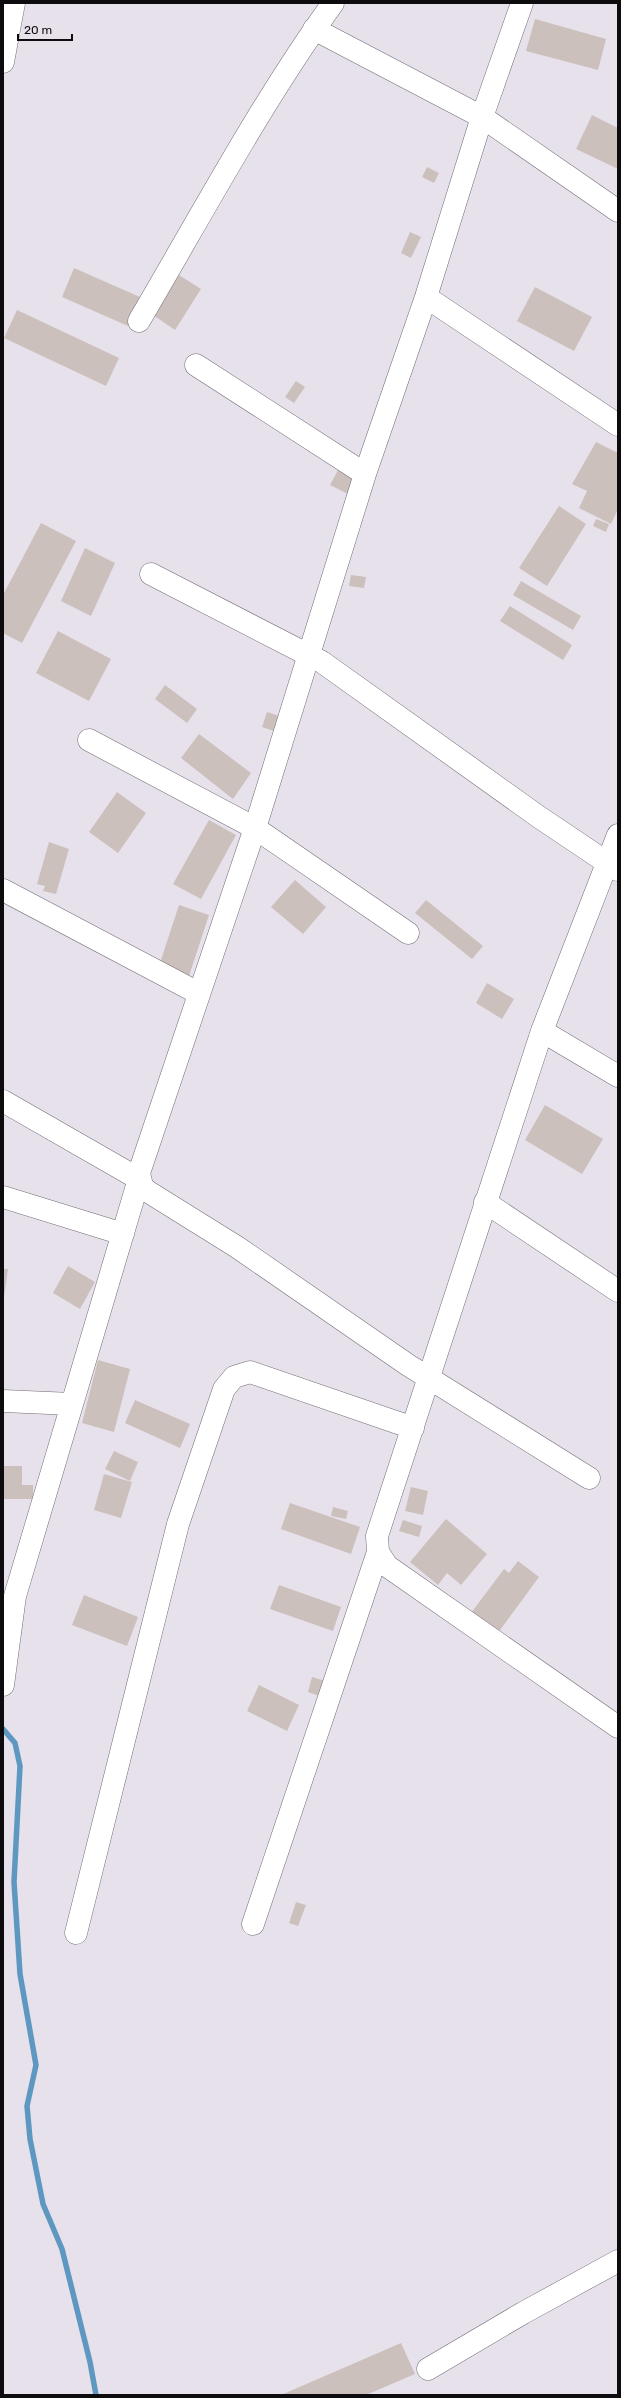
<svg xmlns="http://www.w3.org/2000/svg" width="621" height="2398" viewBox="0 0 621 2398" font-family="Rubik,sans-serif">
  <style>
    .lines { fill: none; stroke-linecap: round; stroke-linejoin: round }
    .stream { stroke: #5e98c1; stroke-width: 5.5 }
    .building { fill: #ccc0bd }
    .minor-casing { stroke: #716c74; stroke-width: 23 }
    .minor { stroke: #fff; stroke-width: 22 }
  </style>
  <rect width="100%" height="100%" fill="#e7e1eb"/>
  <g class="lines">
    <!-- stream -->
    <path class="stream" d="M 3,1729 L 15,1743 L 20,1766 L 14,1882 L 20,1974 L 36,2065 L 27,2106 L 30,2139 L 43,2204 L 62,2249 L 90,2362 L 96,2395"/>
  </g>
  <!-- building -->
  <path class="building" d="M 535,19 L 606,39 L 598,70 L 526,51 Z
    M 592,115 L 618,128 L 618,169 L 576,149 Z
    M 427,167 L 439,173 L 434,183 L 422,177 Z
    M 410,232 L 421,237 L 411,258 L 401,253 Z
    M 74,268 L 140,297 L 128,326 L 62,297 Z
    M 179,275 L 201,289 L 175,330 L 153,315 Z
    M 535,287 L 592,317 L 574,351 L 517,321 Z
    M 17,310 L 119,358 L 106,386 L 4,338 Z
    M 296,381 L 305,387 L 294,403 L 285,397 Z
    M 596,442 L 618,453 L 618,509 L 611,524 L 579,508 L 587,491 L 572,484 Z
    M 338,470 L 355,478 L 348,494 L 330,485 Z
    M 559,506 L 586,524 L 547,586 L 519,568 Z
    M 596,519 L 609,524 L 606,532 L 593,526 Z
    M 41,523 L 76,541 L 22,643 L 3,633 L 3,595 Z
    M 85,548 L 115,563 L 91,616 L 61,601 Z
    M 351,575 L 366,577 L 364,588 L 349,586 Z
    M 521,581 L 581,616 L 573,630 L 513,595 Z
    M 510,606 L 572,645 L 563,660 L 500,621 Z
    M 58,631 L 111,659 L 89,701 L 36,673 Z
    M 165,685 L 197,709 L 187,723 L 155,699 Z
    M 267,712 L 279,716 L 274,731 L 262,727 Z
    M 199,734 L 251,773 L 233,799 L 181,758 Z
    M 117,792 L 146,813 L 118,853 L 89,832 Z
    M 209,820 L 236,835 L 201,899 L 173,884 Z
    M 49,842 L 69,849 L 56,894 L 43,891 L 45,886 L 37,884 Z
    M 295,880 L 326,907 L 303,934 L 271,907 Z
    M 426,900 L 483,946 L 472,959 L 415,913 Z
    M 179,905 L 209,915 L 188,979 L 158,969 Z
    M 487,983 L 514,999 L 502,1019 L 476,1003 Z
    M 545,1105 L 603,1139 L 582,1174 L 525,1140 Z
    M 68,1266 L 95,1282 L 80,1309 L 53,1293 Z
    M 3,1269 L 8,1269 L 4,1297 L 3,1297 Z
    M 98,1360 L 130,1369 L 114,1432 L 82,1423 Z
    M 135,1400 L 190,1424 L 180,1448 L 125,1423 Z
    M 114,1451 L 138,1462 L 130,1481 L 105,1469 Z
    M 3,1466 L 22,1466 L 22,1485 L 33,1485 L 33,1499 L 3,1499 Z
    M 104,1474 L 132,1482 L 121,1518 L 94,1510 Z
    M 411,1487 L 428,1491 L 423,1515 L 405,1511 Z
    M 290,1503 L 360,1527 L 351,1554 L 281,1529 Z
    M 333,1507 L 348,1511 L 346,1519 L 331,1516 Z
    M 446,1519 L 487,1554 L 461,1585 L 447,1573 L 438,1585 L 410,1562 Z
    M 403,1520 L 422,1526 L 419,1537 L 399,1531 Z
    M 518,1561 L 539,1577 L 498,1633 L 471,1613 L 504,1569 L 509,1573 Z
    M 279,1585 L 341,1607 L 333,1631 L 270,1609 Z
    M 84,1595 L 138,1617 L 127,1646 L 72,1625 Z
    M 312,1677 L 329,1682 L 325,1698 L 308,1692 Z
    M 259,1685 L 299,1705 L 287,1731 L 247,1711 Z
    M 296,1902 L 306,1905 L 298,1926 L 289,1923 Z
    M 401,2343 L 415,2374 L 366,2395 L 281,2395 Z"/>
  <g class="lines">
    <defs>
      <path id="minor" d="M 522,3 L 482,117 L 426,297 L 365,474 L 255,828 L 139,1173 L 142,1186 L 147,1191 L 237,1247 L 408,1365 L 589,1478
        M 314,29 L 482,117 L 618,211
        M 3,62 L 14,3
        M 426,297 L 618,425
        M 139,321 C 202,214 261,103 333,3
        M 196,365 L 365,474
        M 151,574 L 322,662 L 539,817 L 618,870
        M 89,740 L 255,828 L 408,933
        M 618,835 L 542,1031 L 377,1536 L 378,1552 L 387,1566 L 618,1727
        M 3,890 L 198,993
        M 542,1031 L 618,1076
        M 3,1101 L 139,1179 L 15,1596 L 3,1685
        M 3,1197 L 123,1234
        M 485,1202 L 618,1291
        M 3,1401 L 72,1404
        M 253,1924 L 378,1552
        M 76,1933 L 178,1524 L 224,1389 L 234,1377 L 250,1372 L 413,1428
        M 428,2369 L 523,2313 L 618,2261"/>
    </defs>
    <!-- minor casing -->
    <use href="#minor" class="minor-casing"/>
    <!-- minor -->
    <use href="#minor" class="minor"/>
  </g>
  <!-- border -->
  <rect width="621" height="2398" fill="none" stroke="#0d0b0e" stroke-width="8"/>
  <!-- scale -->
  <path d="M18 34v6h54v-6" fill="none" stroke="#0d0b0e" stroke-width="2"/>
  <text x="24" y="34" font-size="12" fill="#0d0b0e" stroke="#e7e1eb" stroke-width="3" paint-order="stroke">20 m</text>
</svg>
